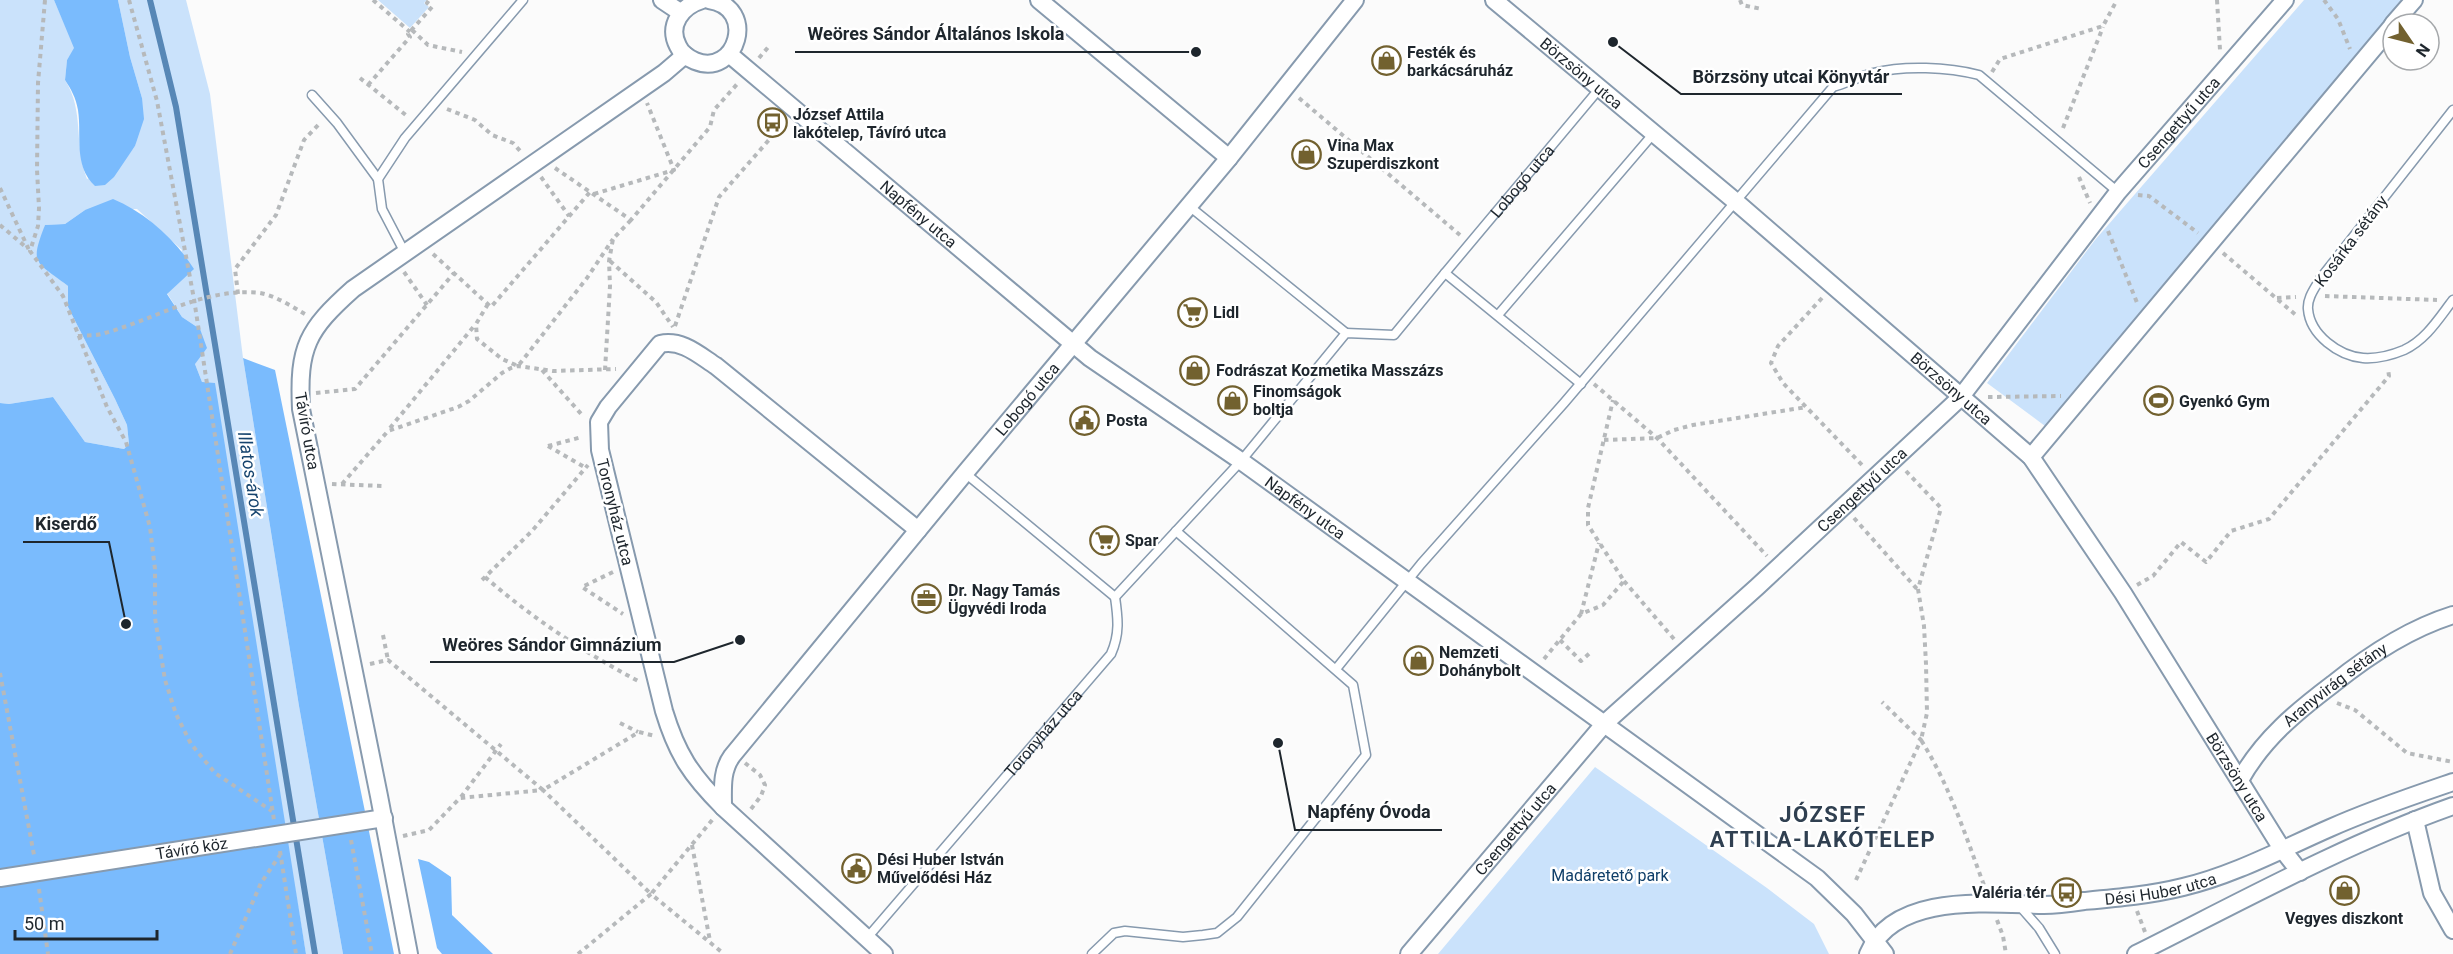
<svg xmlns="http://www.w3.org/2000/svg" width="2453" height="954" viewBox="0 0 2453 954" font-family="Roboto,sans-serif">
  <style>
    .green { fill: #cae2fb }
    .forest { fill: #7abbfd }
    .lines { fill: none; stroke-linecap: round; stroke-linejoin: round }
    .stream { stroke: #5787b6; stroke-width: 6 }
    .service-casing { stroke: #879aae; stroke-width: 11 }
    .minor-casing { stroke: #879aae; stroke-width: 20 }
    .path { stroke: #b6b9bb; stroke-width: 4; stroke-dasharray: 4.5 4.5; stroke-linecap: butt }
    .service { stroke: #fff; stroke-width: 8 }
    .minor { stroke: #fff; stroke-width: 16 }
    .labels { text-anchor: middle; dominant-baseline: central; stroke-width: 5; stroke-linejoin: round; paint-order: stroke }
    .poi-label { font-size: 16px; font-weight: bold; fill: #1e262d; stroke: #fff; text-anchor: start }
    .street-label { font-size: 16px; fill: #1e262d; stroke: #fff }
    .park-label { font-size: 16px; fill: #103f69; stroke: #fff }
    .water-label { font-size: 18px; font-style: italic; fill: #16446e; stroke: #fff }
    .district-label { font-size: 22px; font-weight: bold; letter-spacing: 1.5px; fill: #304051; stroke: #fff }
    .leader { fill: none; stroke: #1e262d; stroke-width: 2 }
    .callout-dot { fill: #1e262d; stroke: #fff; stroke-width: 2 }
    .callout-label { font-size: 18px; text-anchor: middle; font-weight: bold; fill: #1e262d; stroke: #fff; stroke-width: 5; stroke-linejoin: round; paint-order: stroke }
  </style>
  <rect width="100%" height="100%" fill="#fbfbfb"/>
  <!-- green -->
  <path class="green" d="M 0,0 L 54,0 L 75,48 L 67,60 L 65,80 C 85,112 73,142 87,179 L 124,161 L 135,146 L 142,98 L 130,57 L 118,0 L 186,0 L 210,94 L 243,358 L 299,706 L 343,954 L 306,954 L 280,800 L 202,382 L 195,364 L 200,329 L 182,317 L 167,293 L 182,250 L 137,209 L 85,210 L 65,224 L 45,225 L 37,261 L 68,286 L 68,307 L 115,399 L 127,425 L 129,444 L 124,449 L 85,442 L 53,397 L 9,404 L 0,403 Z
    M 378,0 L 427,0 L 424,3 L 429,7 L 410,28 Z
    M 2304,0 L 2404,0 L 2045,426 L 1987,383 L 2095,240 Z
    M 1595,767 L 1767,888 L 1814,924 L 1829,954 L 1438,954 Z"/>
  <!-- forest -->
  <path class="forest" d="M 54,0 L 118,0 L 130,57 L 142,98 L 144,119 L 135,146 L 114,177 L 105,185 L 95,186 C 73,165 82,136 78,110 C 76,98 71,89 65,80 L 67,60 L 74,48 Z
    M 113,199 C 146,213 175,239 194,269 L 167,294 L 182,317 L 200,329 L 207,348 L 195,364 L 202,382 L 215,383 L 306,954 L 0,954 L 0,403 L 9,404 L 53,397 L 85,442 L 124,449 L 129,444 L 127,425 L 115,399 L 68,307 L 68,286 C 36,261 29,266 45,225 L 65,224 L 85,210 Z
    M 243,358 L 275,370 L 394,954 L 343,954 L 299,706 Z
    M 418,859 L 429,862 L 451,877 L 452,915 L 493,954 L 442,954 L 437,948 Z"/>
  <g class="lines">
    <!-- stream -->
    <path class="stream" d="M 150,0 L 176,107 L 315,954"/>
    <defs>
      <g id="service">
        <path d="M 312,95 L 337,123 L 378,179"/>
        <path d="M 2453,110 L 2320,279 C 2315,288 2307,298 2308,309 C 2310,335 2339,356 2363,358 C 2377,359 2392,355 2404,350 C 2426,340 2439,318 2453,300"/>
        <path d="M 1189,206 L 1346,333"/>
        <path d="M 405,253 L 382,209 L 378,179 L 405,138 L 523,0"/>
        <path id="s1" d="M 1445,273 L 1600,88"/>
        <path d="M 1498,315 L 1654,133"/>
        <path d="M 965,473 L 1115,597"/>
        <path d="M 1115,597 L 1241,461 L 1346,333 L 1394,335 L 1445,273 L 1581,384"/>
        <path d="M 1336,669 L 1421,564 L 1564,403 L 1833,87 C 1846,83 1859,77 1873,73 C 1904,65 1948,67 1979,75 L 2118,192"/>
        <path d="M 2018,904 L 2039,928 L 2055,954"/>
        <path id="s2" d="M 867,938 L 1111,654 C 1120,634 1118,618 1115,597"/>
        <path d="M 1092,954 L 1114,933 L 1125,931 L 1183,937 L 1203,935 L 1217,933 L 1237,917 L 1366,755 L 1353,685 L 1176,531"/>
      </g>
      <g id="minor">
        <path d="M 662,0 L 680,12"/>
        <path d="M 702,0 C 682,6 667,25 678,46 C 681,53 688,58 695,61 C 737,78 758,7 709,0"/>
        <path d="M 1039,0 L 1229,158"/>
        <path id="s3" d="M 1494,0 L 1735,201 L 2031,457 L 2123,593 L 2282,849 L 2300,872"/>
        <path d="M 2393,24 L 2414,0"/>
        <path id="s4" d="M 729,54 L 1090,358 L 1241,461 L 1817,878 L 1854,914 L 1885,954"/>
        <path d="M 2031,457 L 2393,25"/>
        <path id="s5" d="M 2240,780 C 2263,739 2296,712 2333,684 C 2369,655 2408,629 2453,615"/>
        <path id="s6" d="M 723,807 C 723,789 721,771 732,756 L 965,473 L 1229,158 L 1355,0"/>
        <path d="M 2415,820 L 2432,893 L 2453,930"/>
        <path id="s7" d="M 0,878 L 384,818"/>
        <path d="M 409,954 L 379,796 L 301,409 C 298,347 307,330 353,289 L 664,73 L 685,55"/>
        <path d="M 884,954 L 723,807 C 691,775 677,754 664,711 L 600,450 L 599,422 L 608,407 L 660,344 C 682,339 699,355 716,366 L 918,530"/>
        <path id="s8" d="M 1409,954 L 1605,723 L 1757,587 L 1960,398 L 2118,192 L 2285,0"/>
        <path id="s9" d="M 1868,954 C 1894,892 1989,904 2044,905 C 2057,905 2071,903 2084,901 C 2117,898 2151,895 2183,887 C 2234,875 2282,849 2330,828 C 2370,810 2412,796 2453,782"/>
        <path d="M 2136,954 C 2240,902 2343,845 2453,806"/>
      </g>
    </defs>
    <!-- service casing -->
    <use href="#service" class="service-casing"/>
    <!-- minor casing -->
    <use href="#minor" class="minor-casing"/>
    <!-- path -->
    <path class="path" d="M 45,0 L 38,83 L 37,170 L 39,208 L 38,226 L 30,251 L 63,296 L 107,407 L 126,442 L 150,527 L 155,569 L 155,618 L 165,680 L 176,714 L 191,744 L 215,773 L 272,811
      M 129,0 L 157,101 L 194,299 L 274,820
      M 373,0 L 410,32
      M 1740,0 L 1742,5 L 1762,9
      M 2217,0 L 2220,50
      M 2324,0 L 2338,19 L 2350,49
      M 412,30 L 428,45 L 462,52
      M 759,58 L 770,45
      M 1992,72 L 2000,59 L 2103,26 L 2117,0
      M 360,78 L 407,116
      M 368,85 L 410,37 L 408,34 L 432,7 L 427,3 L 429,0
      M 1299,98 L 1460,235
      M 447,109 L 475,120 L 492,135 L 513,143 L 522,153
      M 2063,128 L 2103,27
      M 555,168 L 631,220 L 710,127 L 714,110 L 739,82
      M 541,177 L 569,216
      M 2079,177 L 2090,203
      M 0,188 L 29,250
      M 594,194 L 674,170 L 647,103
      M 2138,195 L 2149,196 L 2198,233
      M 0,225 L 27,248
      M 2108,231 L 2138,305
      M 2223,253 L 2297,316
      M 433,254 L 491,307 L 590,192
      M 610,261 L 656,302 L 673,327
      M 404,272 L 427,305
      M 238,294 L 235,269 L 276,215 L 304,140 L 320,123
      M 2325,296 L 2437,300
      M 1822,298 L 1778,346 L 1771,363 L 1783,383 L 1864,467
      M 2277,298 L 2296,297
      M 488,304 L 476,324 L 477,339 L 502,359 L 518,366 L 587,278 L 613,239
      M 675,326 L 719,197 L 775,133
      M 78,336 C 87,335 97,336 105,333 C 156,319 204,287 260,293 C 276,296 291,306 305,314
      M 542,370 L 583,416
      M 605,370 L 610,286 L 609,261 L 613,239 L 631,220
      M 1594,384 L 1657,438 L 1767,556
      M 316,393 L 355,389 L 454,273
      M 1988,397 L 2061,396
      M 390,428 L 475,325
      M 1604,440 L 1657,438 L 1674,430 L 1693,425 L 1807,407
      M 548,446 L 582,437
      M 548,446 L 586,468
      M 1906,471 L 1941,508 L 1918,589 L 1924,626 L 1926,664 L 1927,713 L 1921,740 C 1950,786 1966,837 1985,888
      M 332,484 L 382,486
      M 342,484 L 388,431 L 458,407 L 469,401 L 502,373 L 511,368 L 518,366 L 553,371 L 616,369
      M 1854,518 L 1917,589
      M 613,572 L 582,587 L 623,614
      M 485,577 C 532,618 585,653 640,682
      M 482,580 L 532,531 L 588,465
      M 1624,581 L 1674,639
      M 2137,585 L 2153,576 L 2181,542 L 2206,562 L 2231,531 L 2269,519 L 2389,376 L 2388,369
      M 1581,614 L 1599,543
      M 383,635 L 388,660
      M 1560,640 L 1581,661 L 1592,651
      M 1544,659 L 1581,614 L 1603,605 L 1624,581 L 1588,525 L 1588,508 L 1613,400
      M 370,664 L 388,660 L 543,790 L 639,732 L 655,736
      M 0,673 L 34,855
      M 2337,703 L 2355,710 L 2407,753 L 2453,762
      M 620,723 L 638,732
      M 745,763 L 760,775 L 765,785 L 761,796 L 751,809
      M 461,797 L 501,744
      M 403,836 L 429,830 L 460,798 L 543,790 L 651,894 L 713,819
      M 351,840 L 372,954
      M 692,845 L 710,941
      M 280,851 L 296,954
      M 1856,880 L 1921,740 L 1882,702
      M 39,889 L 48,954
      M 2137,911 L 2145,932
      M 1997,920 L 2003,936 L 2006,954
      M 230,954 L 261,883 L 280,855
      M 578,954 L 651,894 L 724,954"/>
    <!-- service -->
    <use href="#service" class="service"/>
    <!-- minor -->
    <use href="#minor" class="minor"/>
  </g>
  <!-- icons -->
  <defs>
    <symbol id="shop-ring" viewBox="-11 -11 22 22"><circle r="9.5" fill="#fff" stroke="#72612f" stroke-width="1.5"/><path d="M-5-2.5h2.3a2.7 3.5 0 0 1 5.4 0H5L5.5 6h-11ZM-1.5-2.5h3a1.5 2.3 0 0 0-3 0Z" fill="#72612f"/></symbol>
    <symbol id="bus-ring" viewBox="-11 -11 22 22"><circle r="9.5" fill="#fff" stroke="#72612f" stroke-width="1.5"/><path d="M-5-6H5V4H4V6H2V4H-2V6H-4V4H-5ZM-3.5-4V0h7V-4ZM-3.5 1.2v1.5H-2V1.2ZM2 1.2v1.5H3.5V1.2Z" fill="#72612f"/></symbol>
    <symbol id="supermarket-ring" viewBox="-11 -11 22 22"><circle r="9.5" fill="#fff" stroke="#72612f" stroke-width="1.5"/><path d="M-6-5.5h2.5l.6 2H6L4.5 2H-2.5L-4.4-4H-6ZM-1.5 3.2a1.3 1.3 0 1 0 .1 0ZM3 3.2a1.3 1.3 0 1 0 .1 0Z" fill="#72612f"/></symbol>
    <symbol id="stadium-ring" viewBox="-11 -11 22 22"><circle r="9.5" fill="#fff" stroke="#72612f" stroke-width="1.5"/><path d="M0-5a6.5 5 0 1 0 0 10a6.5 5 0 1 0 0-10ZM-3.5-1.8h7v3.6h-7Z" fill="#72612f"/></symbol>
    <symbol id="civic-ring" viewBox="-11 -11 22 22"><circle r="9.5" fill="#fff" stroke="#72612f" stroke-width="1.5"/><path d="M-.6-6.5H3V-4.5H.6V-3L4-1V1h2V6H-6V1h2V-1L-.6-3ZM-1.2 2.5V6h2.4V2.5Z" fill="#72612f"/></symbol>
    <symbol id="office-ring" viewBox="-11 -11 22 22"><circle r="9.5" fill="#fff" stroke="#72612f" stroke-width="1.5"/><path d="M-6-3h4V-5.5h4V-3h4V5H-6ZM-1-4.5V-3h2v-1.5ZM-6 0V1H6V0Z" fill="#72612f"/></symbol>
  </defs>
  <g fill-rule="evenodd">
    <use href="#shop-ring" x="1370" y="44" width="33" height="33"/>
    <use href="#bus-ring" x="756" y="106" width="33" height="33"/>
    <use href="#shop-ring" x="1290" y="138" width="33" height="33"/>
    <use href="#supermarket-ring" x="1176" y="296" width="33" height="33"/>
    <use href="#shop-ring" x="1178" y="354" width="33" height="33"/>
    <use href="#shop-ring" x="1216" y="384" width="33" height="33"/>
    <use href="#stadium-ring" x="2142" y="384" width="33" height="33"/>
    <use href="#civic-ring" x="1068" y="404" width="33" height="33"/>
    <use href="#supermarket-ring" x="1088" y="524" width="33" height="33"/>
    <use href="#office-ring" x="910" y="582" width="33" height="33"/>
    <use href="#shop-ring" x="1402" y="644" width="33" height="33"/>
    <use href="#civic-ring" x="840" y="852" width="33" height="33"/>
    <use href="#shop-ring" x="2328" y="874" width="33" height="33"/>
    <use href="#bus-ring" x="2050" y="876" width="33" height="33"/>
  </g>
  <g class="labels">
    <!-- poi labels -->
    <g class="poi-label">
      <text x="1407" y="52">Festék és<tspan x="1407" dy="18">barkácsáruház</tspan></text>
      <text x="793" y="114">József Attila<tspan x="793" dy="18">lakótelep, Távíró utca</tspan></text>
      <text x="1327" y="145">Vina Max<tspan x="1327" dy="18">Szuperdiszkont</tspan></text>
      <text x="1213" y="312">Lidl</text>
      <text x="1216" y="370">Fodrászat Kozmetika Masszázs</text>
      <text x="1253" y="391">Finomságok<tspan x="1253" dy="18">boltja</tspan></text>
      <text x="2179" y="401">Gyenkó Gym</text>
      <text x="1106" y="420">Posta</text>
      <text x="1125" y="540">Spar</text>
      <text x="948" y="590">Dr. Nagy Tamás<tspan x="948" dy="18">Ügyvédi Iroda</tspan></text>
      <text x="1439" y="652">Nemzeti<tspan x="1439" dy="18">Dohánybolt</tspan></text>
      <text x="877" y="859">Dési Huber István<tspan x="877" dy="18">Művelődési Ház</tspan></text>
      <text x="2046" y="892" text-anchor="end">Valéria tér</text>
      <text x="2344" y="918" text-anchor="middle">Vegyes diszkont</text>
    </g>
    <!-- street labels -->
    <g class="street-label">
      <text stroke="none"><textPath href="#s3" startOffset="114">Börzsöny utca</textPath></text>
      <text stroke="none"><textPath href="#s8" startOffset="1136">Csengettyű utca</textPath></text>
      <text stroke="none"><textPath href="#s1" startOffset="120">Lobogó utca</textPath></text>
      <text stroke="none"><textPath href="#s4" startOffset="248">Napfény utca</textPath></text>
      <text transform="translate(2351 241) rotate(-53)">Kosárka sétány</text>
      <text stroke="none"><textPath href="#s3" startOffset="600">Börzsöny utca</textPath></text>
      <text stroke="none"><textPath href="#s6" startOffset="516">Lobogó utca</textPath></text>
      <text transform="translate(307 431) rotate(80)">Távíró utca</text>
      <text stroke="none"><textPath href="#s8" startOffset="650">Csengettyű utca</textPath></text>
      <text stroke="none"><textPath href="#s4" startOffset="734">Napfény utca</textPath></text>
      <text transform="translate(615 512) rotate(76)">Toronyház utca</text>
      <text stroke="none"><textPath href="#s5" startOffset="136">Aranyvirág sétány</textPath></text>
      <text stroke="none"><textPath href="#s2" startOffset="270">Toronyház utca</textPath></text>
      <text stroke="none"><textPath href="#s3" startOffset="1086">Börzsöny utca</textPath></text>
      <text stroke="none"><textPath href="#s8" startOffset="164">Csengettyű utca</textPath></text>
      <text stroke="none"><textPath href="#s7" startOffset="194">Távíró köz</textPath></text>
      <text stroke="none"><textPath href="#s9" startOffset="312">Dési Huber utca</textPath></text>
    </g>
    <!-- park labels -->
    <g class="park-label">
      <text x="1610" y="875">Madáretető park</text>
    </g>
    <!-- water labels -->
    <g class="water-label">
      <text transform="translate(251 474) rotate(81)">Illatos-árok</text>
    </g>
    <!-- district labels -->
    <g class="district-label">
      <text x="1823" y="814">JÓZSEF<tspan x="1823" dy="25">ATTILA-LAKÓTELEP</tspan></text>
    </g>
  </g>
  <!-- callouts -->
  <path class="leader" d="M1196 52L1076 52H795M1613 42L1681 94H1902M126 624L109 542H23M740 640L674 662H430M1278 743L1295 830H1442"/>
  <g class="callout-dot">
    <circle cx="1196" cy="52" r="6"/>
    <circle cx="1613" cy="42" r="6"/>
    <circle cx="126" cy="624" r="6"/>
    <circle cx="740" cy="640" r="6"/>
    <circle cx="1278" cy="743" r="6"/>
  </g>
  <g class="callout-label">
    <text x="936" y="40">Weöres Sándor Általános Iskola</text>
    <text x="1791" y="83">Börzsöny utcai Könyvtár</text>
    <text x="66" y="530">Kiserdő</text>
    <text x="552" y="651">Weöres Sándor Gimnázium</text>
    <text x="1369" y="818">Napfény Óvoda</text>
  </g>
  <!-- north arrow -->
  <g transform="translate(2411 42) rotate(125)"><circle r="28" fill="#ffffff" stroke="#a5a8ab" stroke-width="1.5"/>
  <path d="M0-4.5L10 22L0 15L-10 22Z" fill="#72612f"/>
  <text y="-9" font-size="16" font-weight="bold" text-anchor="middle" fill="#1e262d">N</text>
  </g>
  <!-- scale -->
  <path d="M15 930v9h142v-9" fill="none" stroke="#1e262d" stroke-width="3"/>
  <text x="24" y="930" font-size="18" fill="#1e262d" stroke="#ffffff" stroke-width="4.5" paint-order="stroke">50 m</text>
</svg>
